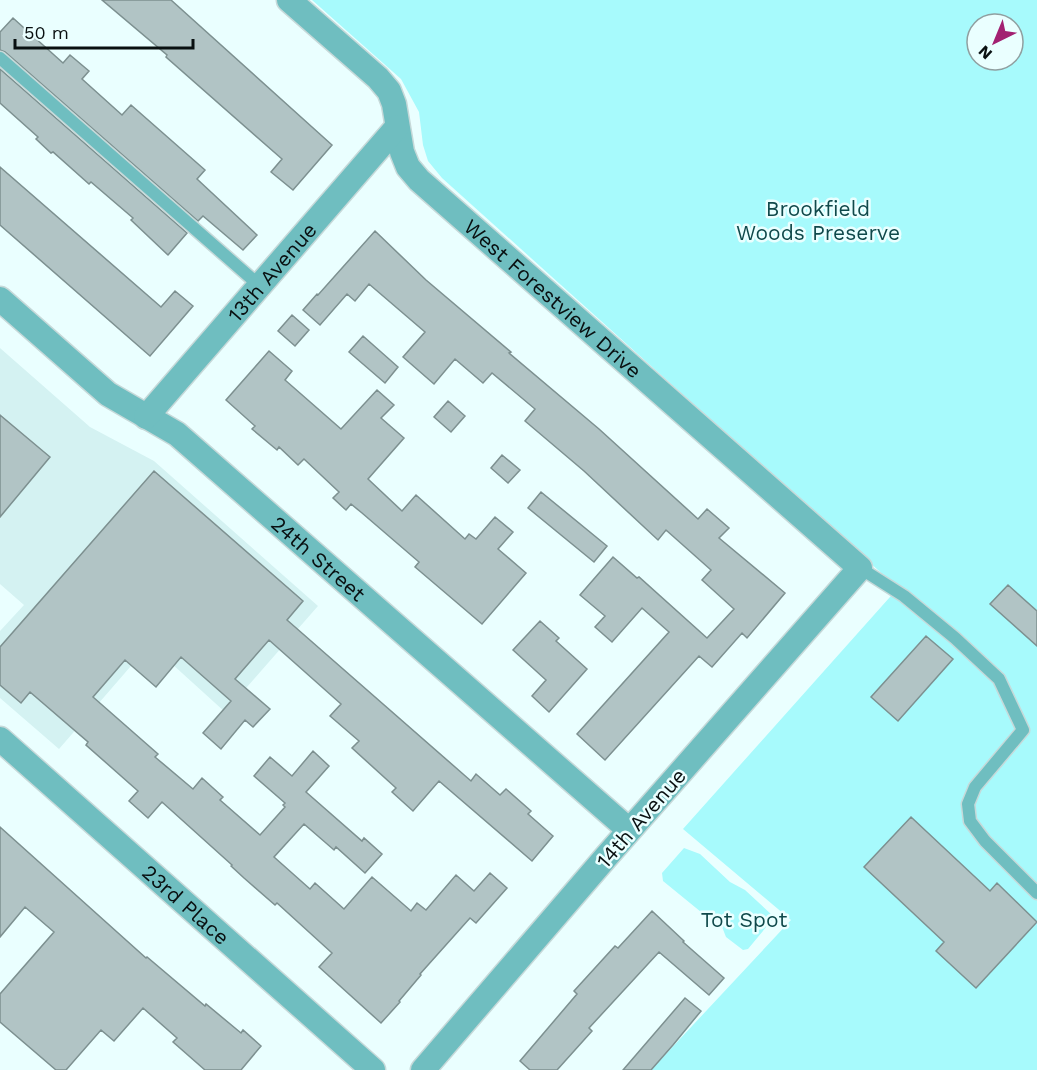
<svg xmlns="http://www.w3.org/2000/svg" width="1037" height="1070" viewBox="0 0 1037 1070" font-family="'Work Sans',sans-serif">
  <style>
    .built { fill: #d4f2f2 }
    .green { fill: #a7fafc; fill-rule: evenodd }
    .building { fill: #b1c4c5; stroke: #7d9090; stroke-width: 1.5 }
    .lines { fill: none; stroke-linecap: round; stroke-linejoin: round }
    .service-casing { stroke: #c6d9d9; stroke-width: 15 }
    .minor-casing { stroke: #c6d9d9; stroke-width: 27 }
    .service { stroke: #6fbec0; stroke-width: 12 }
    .minor { stroke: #6fbec0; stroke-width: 24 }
    .labels { text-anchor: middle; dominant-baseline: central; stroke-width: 5; stroke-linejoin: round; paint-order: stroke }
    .park-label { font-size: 21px; fill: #0f494b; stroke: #eaffff }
    .street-label { font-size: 21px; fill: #091011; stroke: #eaffff }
  </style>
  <rect width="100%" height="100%" fill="#eaffff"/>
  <!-- built -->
  <path class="built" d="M 0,348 L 90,427 L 154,461 L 318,606 L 225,712 L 150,644 L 59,749 L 0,698 L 0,631 L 24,605 L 0,584 Z"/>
  <!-- green -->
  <path class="green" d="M 312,0 L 1037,0 L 1037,1070 L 651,1070 L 791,920 L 683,829 L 898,588 L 442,178 L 428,161 L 423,145 L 419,112 L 401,79 ZM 977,24 L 1013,24 L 1013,60 L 977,60 Z
    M 684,848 L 700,854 L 730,882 L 745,890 L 772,915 L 772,920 L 748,949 L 743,950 L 726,937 L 719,919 L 713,915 L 701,912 L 663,881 L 662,873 Z"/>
  <!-- building -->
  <path class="building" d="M 102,0 L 171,0 L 332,145 L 293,190 L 271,172 L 282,159 L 166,57 L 167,55 Z
    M 13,18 L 63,63 L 70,55 L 89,71 L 82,79 L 122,115 L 131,105 L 205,170 L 197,179 L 257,235 L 243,250 L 203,216 L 198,221 L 5,52 L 0,50 L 0,32 Z
    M 0,69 L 187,233 L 168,255 L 131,220 L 133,218 L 91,182 L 89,184 L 53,152 L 51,153 L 36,139 L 38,137 L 0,103 Z
    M 0,167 L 161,307 L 175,291 L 193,306 L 150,356 L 0,225 Z
    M 375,231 L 426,280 L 511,352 L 509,353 L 599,429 L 698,519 L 707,509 L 729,528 L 719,538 L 785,593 L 747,638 L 742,633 L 712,667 L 699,656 L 605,760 L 577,734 L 669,632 L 642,608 L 612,642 L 595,627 L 605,616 L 580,595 L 613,557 L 637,578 L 639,577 L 707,638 L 734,609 L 702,580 L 711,570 L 666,530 L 658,540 L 584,471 L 525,421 L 535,409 L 492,373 L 483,383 L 455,359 L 434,384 L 403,357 L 425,332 L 369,284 L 355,301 L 347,294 L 320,325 L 303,310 L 317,294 L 318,295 Z
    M 292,315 L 309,330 L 295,346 L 278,331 Z
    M 363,336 L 398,367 L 385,383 L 349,352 Z
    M 269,351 L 292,371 L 285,380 L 341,429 L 377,390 L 394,405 L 381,418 L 404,438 L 368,479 L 402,511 L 416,495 L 465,539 L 469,534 L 476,539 L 495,517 L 513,532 L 498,549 L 526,573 L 482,624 L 415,567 L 419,562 L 362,513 L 351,504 L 346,510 L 333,498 L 339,492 L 304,459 L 298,465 L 279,447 L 277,450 L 252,429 L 255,426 L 226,400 Z
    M 448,401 L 465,416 L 451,432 L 434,417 Z
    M 0,415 L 50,457 L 0,517 Z
    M 502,455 L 520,470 L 508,483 L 491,468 Z
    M 154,471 L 303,601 L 287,620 L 471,781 L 476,774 L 500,795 L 506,789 L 531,811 L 528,814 L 553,836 L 532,861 L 439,781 L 413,811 L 392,792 L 396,788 L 352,748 L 359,741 L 330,716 L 341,704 L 269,640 L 235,679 L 270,709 L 253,727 L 245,720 L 221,749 L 203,733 L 231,701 L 181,657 L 156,687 L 125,660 L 93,697 L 158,754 L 155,757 L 193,789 L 202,778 L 223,797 L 220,800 L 260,835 L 285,807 L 283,805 L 285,803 L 254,776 L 270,757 L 292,776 L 313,751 L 329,766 L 306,792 L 362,841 L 364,838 L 382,854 L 365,873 L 336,847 L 334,850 L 304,824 L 274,857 L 310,889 L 315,883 L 344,909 L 372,877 L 411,911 L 417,903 L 426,910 L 456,875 L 474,891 L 490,873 L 507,888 L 476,923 L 470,918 L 420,974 L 421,975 L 399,1001 L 400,1002 L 381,1023 L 319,967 L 332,953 L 277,903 L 275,905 L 244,878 L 231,866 L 232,865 L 162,802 L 148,818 L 129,801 L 138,791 L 86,745 L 88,742 L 30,692 L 21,703 L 0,685 L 0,647 Z
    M 541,492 L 607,546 L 594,562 L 528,508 Z
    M 1008,585 L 1037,611 L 1037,646 L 990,604 Z
    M 540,621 L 559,638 L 556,641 L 587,669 L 549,712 L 532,696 L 546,680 L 513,650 Z
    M 926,636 L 953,659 L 898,721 L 871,697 Z
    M 911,817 L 990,891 L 997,883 L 1037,922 L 976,988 L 936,951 L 944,942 L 864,867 Z
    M 0,827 L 146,958 L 147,957 L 205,1006 L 206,1004 L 241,1033 L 243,1030 L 261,1046 L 241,1070 L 205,1070 L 173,1042 L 177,1038 L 143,1008 L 114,1041 L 101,1030 L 66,1070 L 56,1070 L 0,1022 L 0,994 L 54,932 L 25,907 L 0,937 Z
    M 652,911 L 684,941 L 683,942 L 724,978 L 709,995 L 659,952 L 589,1028 L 592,1031 L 557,1070 L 530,1070 L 520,1061 L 577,994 L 574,991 L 615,946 L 618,948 Z
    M 685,998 L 701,1011 L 673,1045 L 651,1070 L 623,1070 Z"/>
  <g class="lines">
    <defs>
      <path id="service" d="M 0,58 L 260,286
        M 860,568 L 904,596 L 955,638 L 999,679 L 1023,730 L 975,787 L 968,804 L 970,821 L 985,841 L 1037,893"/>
      <g id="minor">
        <path id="s1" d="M 289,0 L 378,78 L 389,91 L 394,104 L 402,152 L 408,167 L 419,180 L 860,568 L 606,857 L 423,1070"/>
        <path id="s2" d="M 0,299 L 108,394 L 177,434 L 629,830"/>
        <path id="s3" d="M 146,417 L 397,127"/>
        <path id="s4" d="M 0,739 L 373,1070"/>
      </g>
    </defs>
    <!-- service casing -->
    <use href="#service" class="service-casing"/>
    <!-- minor casing -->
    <use href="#minor" class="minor-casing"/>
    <!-- service -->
    <use href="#service" class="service"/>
    <!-- minor -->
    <use href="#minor" class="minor"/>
  </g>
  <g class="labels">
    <!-- park labels -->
    <g class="park-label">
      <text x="818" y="208">Brookfield<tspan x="818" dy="24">Woods Preserve</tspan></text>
      <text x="744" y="919">Tot Spot</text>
    </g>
    <!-- street labels -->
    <g class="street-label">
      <text stroke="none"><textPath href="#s3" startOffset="192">13th Avenue</textPath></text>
      <text stroke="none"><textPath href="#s1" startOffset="410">West Forestview Drive</textPath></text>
      <text stroke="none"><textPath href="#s2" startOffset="412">24th Street</textPath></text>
      <text transform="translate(641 818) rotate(-49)">14th Avenue</text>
      <text stroke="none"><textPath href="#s4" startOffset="249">23rd Place</textPath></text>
    </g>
  </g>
  <!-- north arrow -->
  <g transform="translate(995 42) rotate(223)"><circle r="28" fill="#eaffff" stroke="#909fa0" stroke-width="1.5"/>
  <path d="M0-4.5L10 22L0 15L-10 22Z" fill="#a22172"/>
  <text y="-9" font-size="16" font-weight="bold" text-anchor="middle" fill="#091011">N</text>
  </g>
  <!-- scale -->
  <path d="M15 39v9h178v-9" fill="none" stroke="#091011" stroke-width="3"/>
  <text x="24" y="39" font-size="18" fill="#091011" stroke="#eaffff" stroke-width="4.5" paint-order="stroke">50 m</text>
</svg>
